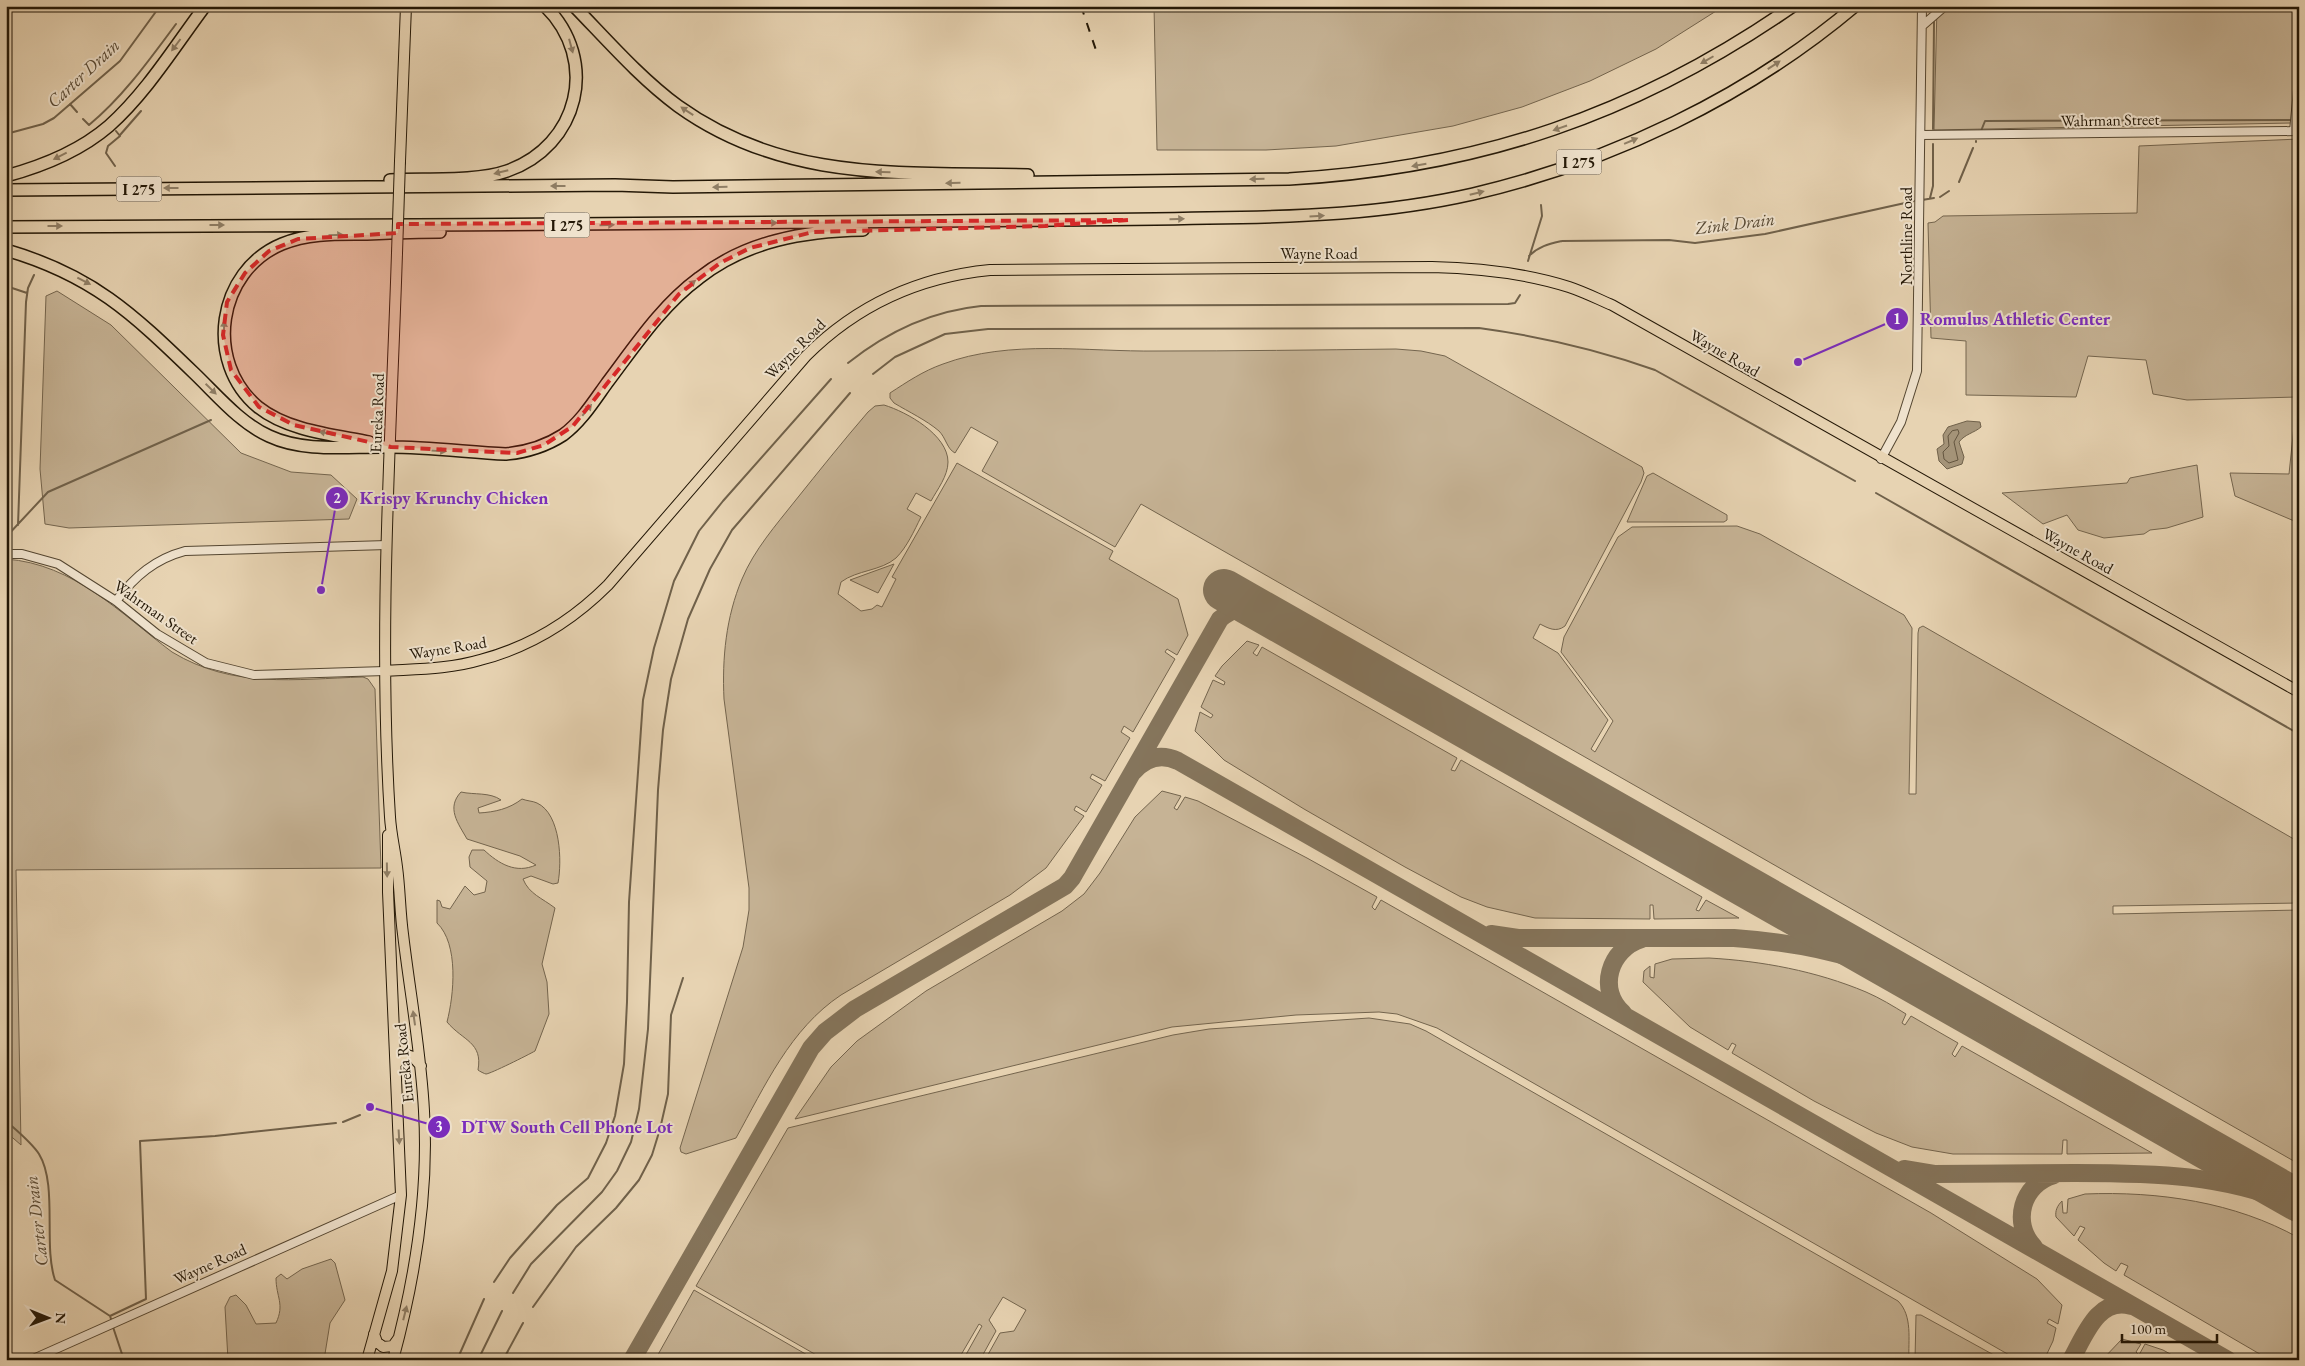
<svg xmlns="http://www.w3.org/2000/svg" width="2305" height="1366" viewBox="0 0 2305 1366" font-family="'EB Garamond',serif">
  <style>
    .green { fill: #c6b395; stroke: #74654e }
    .water { fill: #a49378; stroke: #70614a }
    .lines { fill: none; stroke-linecap: round; stroke-linejoin: round }
    .shore { stroke: #64553f; stroke-width: 1 }
    .stream { stroke: #70614a; stroke-width: 2 }
    .taxiway { stroke: #85755c; stroke-width: 18 }
    .runway { stroke: #85755c; stroke-width: 42 }
    .minor-casing { stroke: #544631; stroke-width: 10 }
    .major-casing { stroke: #231706; stroke-width: 12 }
    .highway-casing { stroke: #231706; stroke-width: 14 }
    .minor { stroke: #efe2cd; stroke-width: 8 }
    .major { stroke: #e7d3b2; stroke-width: 10 }
    .highway { stroke: #e7d3b2; stroke-width: 11 }
    .rail { stroke: #231706; stroke-width: 2; stroke-dasharray: 9 9; stroke-linecap: butt }
    .major-bridge-casing { stroke: #231706; stroke-width: 12; stroke-linecap: butt }
    .major-bridge { stroke: #e7d3b2; stroke-width: 10 }
    .oneway { fill: #8f7e65 }
    .marked { fill: #d62828; fill-opacity: 0.2; stroke: #d62828; stroke-width: 4; stroke-dasharray: 10 6; stroke-linejoin: round }
    .labels { text-anchor: middle; dominant-baseline: central; stroke-width: 4; stroke-linejoin: round; paint-order: stroke }
    .shield { fill: #efe2cd; stroke: #605442; stroke-width: 1 }
    .shield-label { font-size: 15px; font-weight: bold; fill: #231706 }
    .street-label { font-size: 16px; fill: #231706; stroke: #efe2cd }
    .water-label { font-size: 18px; font-style: italic; fill: #574934; stroke: #efe2cd }
    .leader { fill: none; stroke: #7b2cbf; stroke-width: 2 }
    .callout-dot { fill: #7b2cbf; stroke: #efe2cd; stroke-width: 2 }
    .mark-label { font-size: 15px; text-anchor: middle; font-weight: bold; fill: #fff }
    .callout-label { font-size: 18px; text-anchor: middle; font-weight: bold; fill: #7b2cbf; stroke: #efe2cd; stroke-width: 4; stroke-linejoin: round; paint-order: stroke }
  </style>
  <rect width="100%" height="100%" fill="#e7d3b2"/>
  <filter id="stains"><feTurbulence type="fractalNoise" baseFrequency=".004" numOctaves="4"/><feColorMatrix values="0 0 0 0 .2 0 0 0 0 .09 0 0 0 0 .02 0 0 0 .5 -.17"/></filter>
  <radialGradient id="worn" r=".72"><stop offset=".6" stop-color="#630" stop-opacity="0"/><stop offset="1" stop-color="#630" stop-opacity=".3"/></radialGradient>
  <!-- green -->
  <path class="green" d="M 1154,6 L 1724,6 L 1656,49 L 1590,81 L 1522,107 L 1453,126 L 1336,146 L 1266,150 L 1157,150 Z
    M 1937,6 L 2299,6 L 2299,114 L 2292,123 L 1934,130 Z
    M 2299,139 L 2299,523 L 2235,496 L 2230,473 L 2289,474 L 2297,397 L 2187,400 L 2153,394 L 2146,360 L 2088,356 L 2076,397 L 1966,395 L 1966,341 L 1931,338 L 1928,223 L 1935,222 L 1943,216 L 2137,213 L 2139,146 Z
    M 57,291 L 111,325 L 241,453 L 291,472 L 331,475 L 357,499 L 349,519 L 69,528 L 45,524 L 40,469 L 46,296 Z
    M 1396,349 L 1421,351 L 1445,356 L 1642,467 L 1644,473 L 1641,482 L 1565,626 C 1556,633 1548,628 1540,624 L 1533,638 L 1558,653 L 1608,720 L 1591,749 L 1595,752 L 1613,721 L 1561,652 L 1564,637 L 1618,537 L 1632,527 L 1737,526 L 1760,534 L 1904,615 L 1912,628 L 1909,794 L 1916,794 L 1918,633 L 1919,628 L 1923,626 L 2299,842 L 2299,903 L 2113,906 L 2113,914 L 2299,910 L 2299,1164 L 1141,504 L 1115,547 L 982,471 L 998,442 L 971,427 L 955,453 C 947,449 946,438 939,431 C 926,420 909,412 894,403 L 890,398 L 890,393 C 907,382 923,371 943,364 C 1010,339 1087,352 1157,351 C 1237,351 1316,350 1396,349 Z
    M 884,405 C 907,412 948,435 948,462 C 948,476 937,490 931,501 L 916,493 L 907,509 L 921,517 C 914,531 907,547 896,558 C 881,571 857,570 841,582 L 838,594 L 861,611 L 872,609 L 877,605 L 882,607 L 896,579 L 892,577 L 957,463 L 1113,551 L 1109,559 L 1178,599 L 1188,635 L 1177,655 L 1167,649 L 1165,652 L 1175,659 L 1133,732 L 1124,726 L 1121,732 L 1130,738 L 1105,781 L 1092,774 L 1090,778 L 1102,785 L 1086,812 L 1076,806 L 1074,810 L 1084,816 L 1046,868 L 1010,895 L 841,995 C 790,1029 765,1086 736,1138 L 686,1154 L 681,1152 L 680,1148 L 743,947 L 749,910 L 749,888 L 724,699 C 722,658 726,617 742,579 C 754,550 776,525 795,501 C 819,471 843,441 868,412 L 875,406 Z
    M 2197,465 L 2203,517 L 2167,528 L 2150,530 L 2144,534 L 2104,538 L 2078,530 L 2067,515 L 2043,524 L 2002,493 L 2127,483 L 2130,478 Z
    M 1653,473 L 1727,515 L 1727,520 L 1724,522 L 1627,522 L 1647,476 Z
    M 6,559 C 74,564 120,613 172,652 C 233,689 295,679 363,677 L 368,679 L 375,689 L 381,868 L 16,870 L 21,1145 L 6,1132 L 6,729 L 9,728 Z
    M 894,564 L 878,593 L 850,580 Z
    M 1247,641 L 1259,645 L 1253,653 L 1257,656 L 1262,647 L 1457,758 L 1451,770 L 1455,771 L 1461,760 L 1702,897 L 1696,910 L 1699,911 L 1706,900 L 1739,918 L 1654,919 L 1653,905 L 1650,905 L 1650,919 L 1535,918 L 1487,907 L 1461,897 L 1405,867 L 1304,809 L 1224,760 L 1195,731 L 1200,712 L 1211,718 L 1213,715 L 1201,707 L 1213,680 L 1224,685 L 1225,682 L 1215,676 L 1222,666 Z
    M 1162,791 L 1181,796 L 1174,808 L 1177,810 L 1185,797 L 1198,801 L 1307,858 L 1377,897 L 1372,907 L 1375,910 L 1381,900 L 1931,1213 L 2037,1279 L 2062,1305 L 2058,1324 L 2049,1319 L 2047,1323 L 2056,1328 L 2053,1341 L 2044,1360 L 2018,1360 L 1437,1028 L 1397,1014 L 1379,1012 L 1296,1015 L 1172,1027 L 795,1119 L 831,1067 L 857,1041 L 926,991 L 1062,911 L 1084,894 L 1100,873 L 1135,817 Z
    M 461,792 C 474,795 490,792 501,800 L 478,808 L 479,813 C 495,812 509,809 522,799 C 527,801 533,801 537,803 C 561,814 562,862 558,883 L 553,884 L 531,876 L 523,879 C 529,894 542,898 555,908 L 542,964 L 547,982 L 549,1014 L 535,1051 C 528,1055 490,1074 486,1074 C 485,1074 479,1071 478,1070 C 483,1042 463,1041 447,1022 C 454,995 459,944 437,923 L 437,900 L 440,901 L 442,907 L 450,909 L 465,886 L 474,895 L 485,892 L 487,881 L 470,867 L 469,857 L 472,850 L 484,850 C 499,864 516,874 536,865 L 520,856 L 467,839 C 458,823 446,808 461,792 Z
    M 1709,958 C 1762,961 1816,971 1866,992 C 1880,998 1893,1006 1906,1014 L 1902,1023 L 1905,1025 L 1911,1016 L 1958,1043 L 1952,1054 L 1955,1057 L 1962,1046 L 2152,1153 L 2067,1154 L 2067,1140 L 2063,1140 L 2062,1154 L 1953,1154 L 1912,1147 L 1876,1133 L 1814,1101 L 1732,1053 L 1736,1045 L 1732,1043 L 1728,1050 L 1690,1027 L 1643,982 L 1644,971 L 1650,966 L 1650,977 L 1654,978 L 1655,964 L 1672,959 Z
    M 1369,1018 L 1410,1024 L 1426,1031 L 1898,1301 C 1913,1316 1908,1340 1909,1360 L 985,1360 L 1000,1333 L 1014,1331 L 1026,1310 L 1003,1297 L 989,1320 L 996,1331 L 980,1360 L 963,1360 L 982,1326 L 979,1324 L 958,1360 L 825,1360 L 696,1286 L 788,1128 L 1173,1035 L 1209,1029 Z
    M 2085,1194 C 2158,1191 2235,1202 2299,1238 L 2299,1360 L 2270,1360 L 2124,1275 L 2128,1266 L 2121,1263 L 2116,1271 L 2104,1263 L 2078,1240 L 2085,1228 L 2080,1226 L 2074,1236 L 2056,1217 C 2055,1211 2057,1206 2062,1201 L 2063,1213 L 2067,1213 L 2068,1199 Z
    M 331,1259 L 335,1263 L 345,1300 L 330,1323 L 324,1360 L 228,1360 L 225,1307 L 230,1297 L 236,1295 L 246,1305 L 256,1324 L 276,1323 C 285,1304 276,1297 276,1278 L 281,1274 L 287,1279 L 302,1269 Z
    M 694,1290 L 816,1360 L 655,1360 Z
    M 1916,1315 L 1921,1315 L 2003,1360 L 1915,1360 Z
    M 2122,1339 L 2141,1344 L 2136,1352 L 2139,1355 L 2145,1344 L 2163,1350 L 2181,1360 L 2102,1360 Z"/>
  <!-- water -->
  <path class="water" d="M 1967,421 L 1980,422 L 1981,427 C 1974,433 1965,434 1959,442 L 1964,457 L 1962,464 L 1947,469 L 1939,461 L 1937,449 L 1944,444 L 1943,435 L 1948,427 Z"/>
  <g class="lines">
    <!-- shore -->
    <path class="shore" d="M 1958,430 L 1959,433 L 1954,442 L 1958,460 L 1949,463 L 1944,459 L 1943,452 L 1949,446 L 1948,436 L 1952,431 Z"/>
    <!-- stream -->
    <path class="stream" d="M 70,104 L 77,112
      M 83,119 L 89,125 C 123,97 150,59 176,24
      M 1933,129 L 1934,22
      M 1981,131 L 1985,121 L 2292,120
      M 6,134 L 43,124 L 54,118 L 120,61 L 160,6
      M 120,135 L 141,111
      M 1976,142 L 1976,141
      M 115,166 L 106,153 L 108,146 L 120,136 L 116,131
      M 1959,182 L 1973,148
      M 1940,197 L 1949,191
      M 1930,198 L 1933,186 L 1933,144
      M 1922,200 L 1934,198
      M 1529,256 C 1539,246 1549,244 1562,241 L 1669,240 L 1695,243 L 1765,234 L 1914,201
      M 1528,261 L 1542,216 L 1541,205
      M 6,286 L 27,293
      M 848,363 C 887,332 931,311 981,306 L 1508,304 L 1515,303 L 1520,295
      M 873,374 L 895,357 L 945,334 L 988,329 L 1479,328 C 1538,336 1599,350 1655,370 L 1855,481
      M 1876,493 L 2299,734
      M 18,525 L 26,302 L 28,288 L 34,275
      M 6,537 L 48,492 L 211,420
      M 6,1121 C 17,1131 31,1142 39,1154 C 58,1185 43,1245 55,1280 L 110,1316 L 112,1322
      M 343,1122 L 360,1115
      M 494,1282 L 510,1258 L 557,1205 L 588,1178 L 606,1143 L 615,1116 L 624,1064 L 627,1002 L 629,902 L 643,700 L 654,648 L 674,581 L 699,531 L 723,501 L 831,379
      M 513,1293 L 531,1264 L 602,1192 L 617,1171 L 631,1142 L 639,1109 L 648,1029 L 658,790 L 663,730 L 671,679 L 688,619 L 710,569 L 732,530 L 850,393
      M 533,1307 L 576,1247 L 616,1208 L 639,1180 L 652,1155 L 660,1129 L 668,1094 L 671,1015 L 683,978
      M 110,1316 L 146,1299 L 140,1141 L 215,1136 L 336,1123
      M 113,1327 L 124,1360
      M 457,1360 L 484,1299
      M 478,1360 L 502,1311
      M 503,1360 L 523,1323"/>
    <!-- taxiway -->
    <path class="taxiway" d="M 1133,772 C 1146,757 1161,753 1178,761 L 2228,1360
      M 1491,934 L 1518,938 L 1734,938 C 1774,941 1815,946 1854,959 C 1876,966 1897,976 1918,984
      M 1623,1013 C 1597,990 1609,949 1642,939
      M 1904,1169 L 1934,1174 C 1981,1174 2028,1173 2075,1173 C 2155,1173 2224,1174 2299,1206
      M 2034,1247 C 2011,1223 2022,1184 2054,1175
      M 632,1360 L 811,1048 L 825,1032 L 855,1009 L 1065,886 L 1072,878 L 1220,619 C 1233,608 1246,605 1262,612
      M 2071,1360 C 2084,1337 2098,1296 2131,1306"/>
    <!-- runway -->
    <path class="runway" d="M 1224,590 L 2299,1201"/>
    <defs>
      <path id="minor" d="M 1922,26 L 1945,6
        M 2294,131 L 2299,80
        M 1921,135 L 2299,131
        M 1881,459 L 1901,422 L 1917,371 L 1922,6
        M 6,554 L 22,554 L 58,564 L 116,601 L 157,634 L 206,663 L 254,675 L 385,671
        M 116,601 C 135,576 155,559 185,551 L 387,545
        M 31,1360 L 401,1195"/>
      <path id="major" d="M 400,161 L 406,6
        M 385,671 C 416,669 450,669 480,660 C 530,647 572,621 608,585 L 806,356 C 857,305 919,277 990,270 L 1432,267 C 1478,268 1525,273 1569,287 C 1584,292 1598,299 1612,305 L 2299,692
        M 396,1064 L 400,1059 L 407,1055 L 413,1057 L 421,1066
        M 374,1334 L 377,1342 L 383,1347 L 393,1346 L 398,1339
        M 367,1360 L 392,1271 L 401,1195 L 388,892 L 388,835
        M 393,1360 C 415,1279 429,1196 424,1111 C 421,1052 410,993 403,934 C 400,912 400,889 397,867 C 395,850 391,834 390,817 C 378,629 391,441 397,253"/>
      <path id="highway" d="M 574,6 C 607,40 640,78 678,106 C 785,183 903,172 1028,175
        M 6,176 C 43,166 80,151 109,126 C 147,92 175,46 205,6
        M 390,180 C 424,178 476,182 507,171 C 579,146 600,60 545,6
        M 6,190 L 615,185 L 673,187 L 1289,179 C 1479,168 1636,115 1793,6
        M 6,227 C 318,226 629,224 941,221 C 1030,220 1119,220 1208,218 C 1297,217 1385,214 1473,194 C 1610,162 1746,98 1855,6
        M 6,250 C 92,275 132,313 194,373 C 217,395 240,423 269,436 C 305,453 350,446 389,447 C 428,447 467,452 506,454 C 527,452 546,446 563,435 C 581,422 594,401 607,383 C 635,346 661,306 699,278 C 746,241 804,231 863,230
        M 369,442 C 334,435 288,431 258,407 C 204,362 217,271 282,244 C 308,233 337,234 364,234 C 390,233 415,232 440,232"/>
    </defs>
    <!-- minor casing -->
    <use href="#minor" class="minor-casing"/>
    <!-- major casing -->
    <use href="#major" class="major-casing"/>
    <!-- highway casing -->
    <use href="#highway" class="highway-casing"/>
    <!-- minor -->
    <use href="#minor" class="minor"/>
    <!-- major -->
    <use href="#major" class="major"/>
    <!-- highway -->
    <use href="#highway" class="highway"/>
    <!-- rail -->
    <path class="rail" d="M 1081,6 L 1097,53"/>
    <defs>
      <path id="major-bridge" d="M 397,253 L 400,161"/>
    </defs>
    <!-- major-bridge casing -->
    <use href="#major-bridge" class="major-bridge-casing"/>
    <!-- major-bridge -->
    <use href="#major-bridge" class="major-bridge"/>
  </g>
  <!-- one-way arrows -->
  <defs><path id="oneway-solid" d="M-6-.8H1V-3.2L6.5 0L1 3.2V.8H-6Z" transform="scale(1.25)"/></defs>
  <g class="oneway">
    <use href="#oneway-solid" transform="translate(176 45) rotate(127)"/>
    <use href="#oneway-solid" transform="translate(571 46) rotate(75)"/>
    <use href="#oneway-solid" transform="translate(1707 60) rotate(150)"/>
    <use href="#oneway-solid" transform="translate(1774 65) rotate(-33)"/>
    <use href="#oneway-solid" transform="translate(687 111) rotate(-147)"/>
    <use href="#oneway-solid" transform="translate(1560 128) rotate(161)"/>
    <use href="#oneway-solid" transform="translate(1631 141) rotate(-23)"/>
    <use href="#oneway-solid" transform="translate(60 156) rotate(153)"/>
    <use href="#oneway-solid" transform="translate(1419 165) rotate(170)"/>
    <use href="#oneway-solid" transform="translate(501 172) rotate(166)"/>
    <use href="#oneway-solid" transform="translate(883 172) rotate(-179)"/>
    <use href="#oneway-solid" transform="translate(1257 179) rotate(179)"/>
    <use href="#oneway-solid" transform="translate(953 183) rotate(179)"/>
    <use href="#oneway-solid" transform="translate(558 186) rotate(180)"/>
    <use href="#oneway-solid" transform="translate(720 187) rotate(179)"/>
    <use href="#oneway-solid" transform="translate(171 188) rotate(180)"/>
    <use href="#oneway-solid" transform="translate(1477 193) rotate(-14)"/>
    <use href="#oneway-solid" transform="translate(1317 216) rotate(-3)"/>
    <use href="#oneway-solid" transform="translate(1177 219) rotate(-1)"/>
    <use href="#oneway-solid" transform="translate(770 223) rotate(-1)"/>
    <use href="#oneway-solid" transform="translate(217 225)"/>
    <use href="#oneway-solid" transform="translate(607 225) rotate(-1)"/>
    <use href="#oneway-solid" transform="translate(55 226)"/>
    <use href="#oneway-solid" transform="translate(336 235) rotate(-2)"/>
    <use href="#oneway-solid" transform="translate(84 281) rotate(27)"/>
    <use href="#oneway-solid" transform="translate(690 285) rotate(-41)"/>
    <use href="#oneway-solid" transform="translate(224 328) rotate(-88)"/>
    <use href="#oneway-solid" transform="translate(211 389) rotate(44)"/>
    <use href="#oneway-solid" transform="translate(587 410) rotate(-51)"/>
    <use href="#oneway-solid" transform="translate(326 433) rotate(-167)"/>
    <use href="#oneway-solid" transform="translate(439 451) rotate(4)"/>
    <use href="#oneway-solid" transform="translate(387 870) rotate(89)"/>
    <use href="#oneway-solid" transform="translate(414 1018) rotate(-98)"/>
    <use href="#oneway-solid" transform="translate(399 1137) rotate(87)"/>
    <use href="#oneway-solid" transform="translate(405 1313) rotate(-76)"/>
  </g>
  <!-- marked area -->
  <path class="marked" d="M 1128,220 L 1045,226 L 813,232 L 750,248 L 720,263 L 679,294 L 573,426 L 544,445 L 517,453 L 391,447 L 294,425 L 259,407 L 231,370 L 223,335 L 227,302 L 245,273 L 269,251 L 298,239 L 398,233 L 398,224 Z"/>
  <g class="labels">
    <!-- shield labels -->
    <g class="shield">
      <rect x="1556.5" y="149.5" width="45" height="25" rx="4"/>
      <rect x="116.5" y="176.5" width="45" height="25" rx="4"/>
      <rect x="544.5" y="212.5" width="45" height="25" rx="4"/>
    </g>
    <g class="shield-label">
      <text x="1579" y="162">I 275</text>
      <text x="139" y="189">I 275</text>
      <text x="567" y="225">I 275</text>
    </g>
    <!-- street labels -->
    <g class="street-label">
      <text transform="translate(2110 120) rotate(-1)">Wahrman Street</text>
      <text transform="translate(1906 236) rotate(-90)">Northline Road</text>
      <text x="1319" y="253">Wayne Road</text>
      <text transform="translate(795 349) rotate(-45)">Wayne Road</text>
      <text transform="translate(1725 353) rotate(30)">Wayne Road</text>
      <text transform="translate(377 413) rotate(-88)">Eureka Road</text>
      <text transform="translate(2078 551) rotate(29)">Wayne Road</text>
      <text transform="translate(156 612) rotate(35)">Wahrman Street</text>
      <text transform="translate(448 648) rotate(-9)">Wayne Road</text>
      <text transform="translate(404 1063) rotate(-96)">Eureka Road</text>
      <text transform="translate(210 1264) rotate(-24)">Wayne Road</text>
    </g>
    <!-- water labels -->
    <g class="water-label">
      <text transform="translate(83 73) rotate(-43)">Carter Drain</text>
      <text transform="translate(1735 223) rotate(-7)">Zink Drain</text>
      <text transform="translate(36 1221) rotate(-97)">Carter Drain</text>
    </g>
  </g>
  <!-- callouts -->
  <path class="leader" d="M1798 362L1897 319M321 590L337 498M370 1107L439 1127"/>
  <g class="callout-dot">
    <circle cx="1798" cy="362" r="5"/>
    <circle cx="321" cy="590" r="5"/>
    <circle cx="370" cy="1107" r="5"/>
    <circle cx="1897" cy="319" r="12"/>
    <circle cx="337" cy="498" r="12"/>
    <circle cx="439" cy="1127" r="12"/>
  </g>
  <g class="mark-label">
    <text x="1897" y="324">1</text>
    <text x="337" y="503">2</text>
    <text x="439" y="1132">3</text>
  </g>
  <g class="callout-label">
    <text x="2015" y="325">Romulus Athletic Center</text>
    <text x="454" y="504">Krispy Krunchy Chicken</text>
    <text x="567" y="1133">DTW South Cell Phone Lot</text>
  </g>
  <!-- margin -->
  <rect width="2305" height="1366" fill="none" stroke="#e7d3b2" stroke-width="25"/>
  <rect x="8" y="8" width="2290" height="1351" fill="none" stroke="#231706" stroke-width="2.5"/>
  <rect x="12" y="12" width="2280" height="1341" fill="none" stroke="#231706"/>
  <!-- north arrow -->
  <g transform="translate(48 1318) rotate(91)" stroke="#efe2cd" stroke-width="4" paint-order="stroke">
  <path d="M0-4L9 19L0 12L-9 19Z" fill="#231706"/>
  <text y="-8" font-size="14" font-weight="bold" text-anchor="middle" fill="#231706">N</text>
  </g>
  <!-- scale -->
  <path d="M2122 1334v8h95v-8" fill="none" stroke="#231706" stroke-width="2.5"/>
  <text x="2130" y="1334" font-size="15" fill="#231706" stroke="#efe2cd" stroke-width="4" paint-order="stroke">100 m</text>
  <rect width="100%" height="100%" filter="url(#stains)"/>
  <rect width="100%" height="100%" fill="url(#worn)"/>
</svg>
